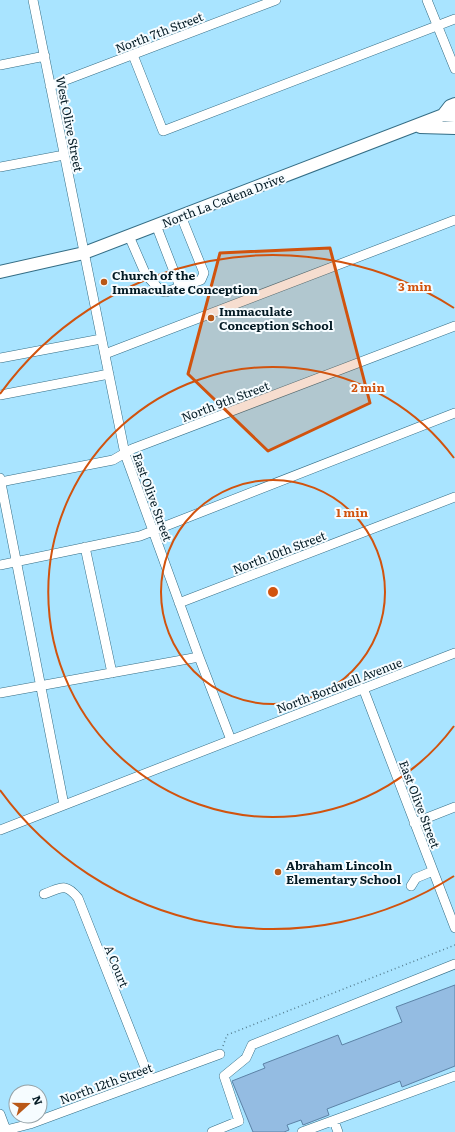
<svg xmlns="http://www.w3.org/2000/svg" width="455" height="1132" viewBox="0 0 455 1132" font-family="Literata,serif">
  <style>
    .building { fill: #94bce2; stroke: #5c82a6 }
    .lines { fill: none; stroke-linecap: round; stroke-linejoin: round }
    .minor-casing { stroke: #346d85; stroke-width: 10 }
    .major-casing { stroke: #346d85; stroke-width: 14 }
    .path { stroke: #557e90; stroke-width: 1.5; stroke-dasharray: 1 3; stroke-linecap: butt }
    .minor { stroke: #fff; stroke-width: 9 }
    .major { stroke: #fff; stroke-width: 12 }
    .marked { fill: #d1530e; fill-opacity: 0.2; stroke: #d1530e; stroke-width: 3; stroke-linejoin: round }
    .ring { fill: none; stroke: #d1530e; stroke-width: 2 }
    .poi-dot { fill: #b95818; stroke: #f6fcff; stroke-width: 1.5 }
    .labels { text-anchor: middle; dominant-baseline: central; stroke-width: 4; stroke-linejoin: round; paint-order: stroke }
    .street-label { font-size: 12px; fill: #031a24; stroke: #f6fcff }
    .poi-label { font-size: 12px; font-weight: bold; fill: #031a24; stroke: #f6fcff; text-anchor: start }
    .centre { fill: #d1530e; stroke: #f6fcff; stroke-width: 2 }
    .ring-label { font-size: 12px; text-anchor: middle; font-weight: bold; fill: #d1530e; stroke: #f6fcff; stroke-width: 4; stroke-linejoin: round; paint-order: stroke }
  </style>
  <rect width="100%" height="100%" fill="#a9e4ff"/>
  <!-- building -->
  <path class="building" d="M 455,985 L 455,1066 L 402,1087 L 400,1081 L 327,1109 L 329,1115 L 303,1125 L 301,1120 L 287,1125 L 289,1130 L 284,1132 L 253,1132 L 232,1081 L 265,1068 L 263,1064 L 338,1035 L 342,1045 L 402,1022 L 396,1007 Z"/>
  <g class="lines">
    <defs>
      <path id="minor" d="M 33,0 L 125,454 L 199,657 L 231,740
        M 427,0 L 455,69
        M 133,55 L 163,131 L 455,19
        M 0,65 L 45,56
        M 50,86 L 276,0
        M 0,167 L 64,155
        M 156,225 L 180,287
        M 129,236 L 146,275 L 161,291 L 166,292 L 201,280 L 204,273 L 181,216
        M 105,354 L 455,220
        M 0,358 L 101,339
        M 0,395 L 109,374
        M 0,478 L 64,805
        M 0,482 L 113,460 L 132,449 L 455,326
        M 85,547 L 112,673
        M 0,565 L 140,536 L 455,413
        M 179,603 L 455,497
        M 363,688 L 455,928
        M 0,693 L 199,657
        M 414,823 L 455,807
        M 0,830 L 455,653
        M 411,886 L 416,878 L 433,871
        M 44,894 C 61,888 65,882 78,898 L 150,1080
        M 0,1114 L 6,1130
        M 334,1121 L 338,1132
        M 0,1129 L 6,1130 L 30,1124 L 220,1054
        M 212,1132 L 239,1121 L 224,1076 L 246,1058 L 252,1045 L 455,964
        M 302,1132 L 455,1076"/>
      <path id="major" d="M 443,115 L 450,106 L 455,104
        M 420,127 L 455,128
        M 0,272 L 84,253 L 443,115 L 455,116"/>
    </defs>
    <!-- minor casing -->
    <use href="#minor" class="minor-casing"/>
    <!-- major casing -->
    <use href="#major" class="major-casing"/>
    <!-- path -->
    <path class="path" d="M 223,1046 L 227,1035 L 455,945"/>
    <!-- minor -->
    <use href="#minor" class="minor"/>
    <!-- major -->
    <use href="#major" class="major"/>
  </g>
  <!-- marked area -->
  <path class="marked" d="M 330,248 L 370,403 L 268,451 L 188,374 L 220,253 Z"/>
  <!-- distance rings -->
  <g class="ring">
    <circle cx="273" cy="592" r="112"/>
    <path d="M454 726A225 225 0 1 1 454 458"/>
    <path d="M454 876A337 337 0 0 1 0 790M0 394A337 337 0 0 1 454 308"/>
  </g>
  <!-- markers -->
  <g class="poi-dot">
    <circle cx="104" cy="282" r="4"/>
    <circle cx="211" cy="318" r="4"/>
    <circle cx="278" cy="872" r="4"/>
  </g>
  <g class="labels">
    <!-- street labels -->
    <g class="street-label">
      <text transform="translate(159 32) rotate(-21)">North 7th Street</text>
      <text transform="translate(70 124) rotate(79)">West Olive Street</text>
      <text transform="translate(223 200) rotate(-21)">North La Cadena Drive</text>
      <text transform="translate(225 401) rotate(-21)">North 9th Street</text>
      <text transform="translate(153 497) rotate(70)">East Olive Street</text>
      <text transform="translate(279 552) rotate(-21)">North 10th Street</text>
      <text transform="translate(339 685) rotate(-21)">North Bordwell Avenue</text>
      <text transform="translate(420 804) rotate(69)">East Olive Street</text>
      <text transform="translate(117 966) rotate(68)">A Court</text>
      <text transform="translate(106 1083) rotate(-20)">North 12th Street</text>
    </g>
    <!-- poi labels -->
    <g class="poi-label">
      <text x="112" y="275">Church of the<tspan x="112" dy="14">Immaculate Conception</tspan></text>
      <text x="219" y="311">Immaculate<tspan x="219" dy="14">Conception School</tspan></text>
      <text x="286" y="865">Abraham Lincoln<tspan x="286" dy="14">Elementary School</tspan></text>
    </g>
  </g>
  <circle cx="273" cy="592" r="6" class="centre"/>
  <g class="ring-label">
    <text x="415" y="291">3 min</text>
    <text x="368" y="392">2 min</text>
    <text x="352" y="517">1 min</text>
  </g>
  <!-- north arrow -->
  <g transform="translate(28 1104) rotate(69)"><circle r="19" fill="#f6fcff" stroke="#95a2a7"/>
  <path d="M0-3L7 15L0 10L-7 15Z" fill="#b95818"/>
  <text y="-6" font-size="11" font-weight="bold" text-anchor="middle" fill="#031a24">N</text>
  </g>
</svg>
